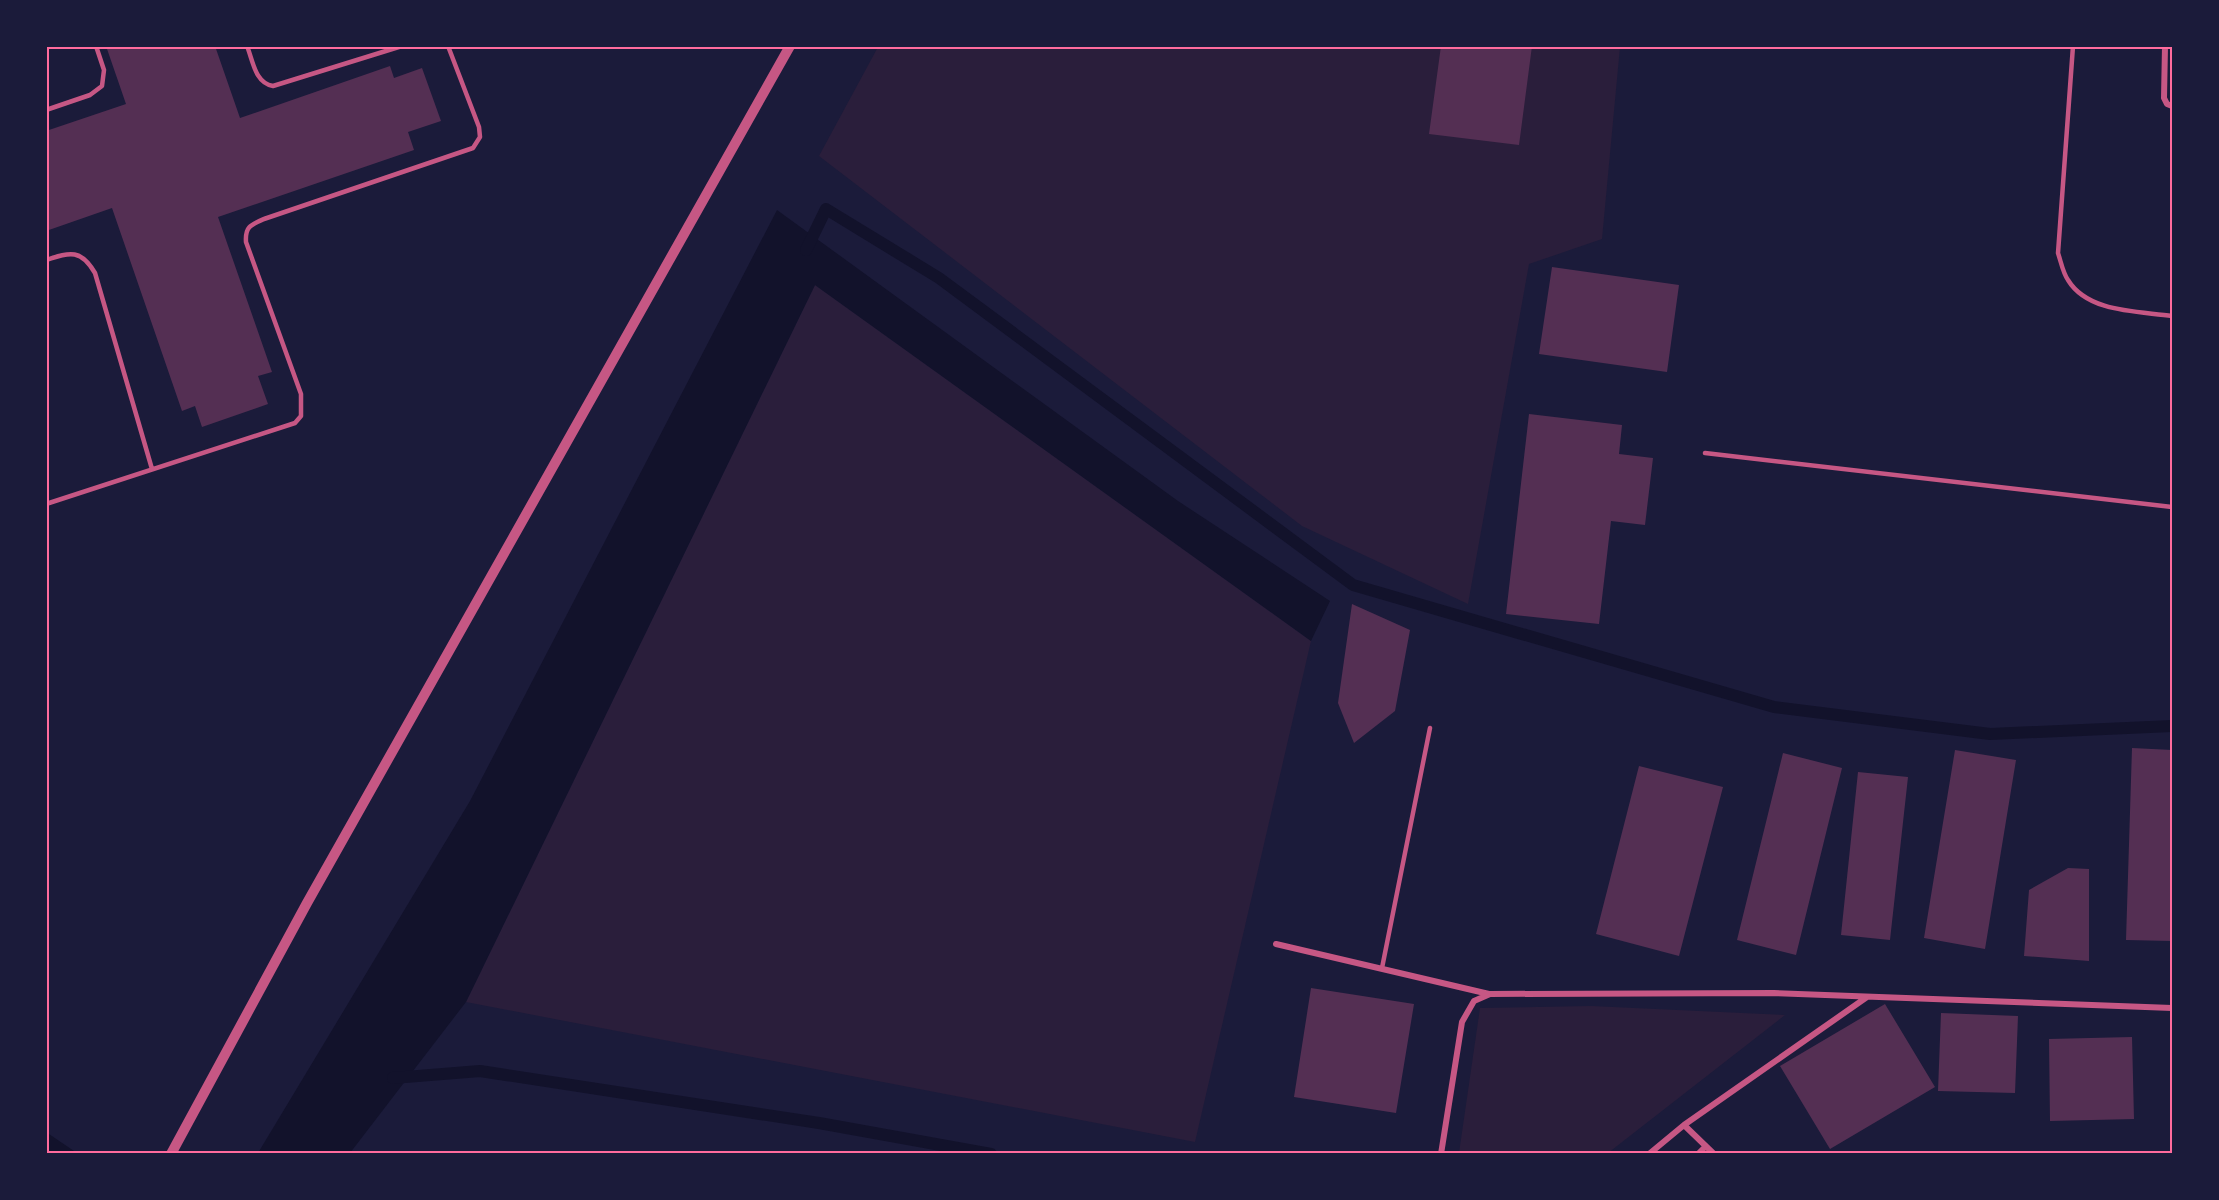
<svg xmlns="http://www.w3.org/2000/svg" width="2219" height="1200" viewBox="0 0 2219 1200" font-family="Inter,sans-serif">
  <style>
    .green { fill: #2a1e3b }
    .water { fill: #12122b }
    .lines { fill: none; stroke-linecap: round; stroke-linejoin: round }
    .stream { stroke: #12122b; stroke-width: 12 }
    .building { fill: #542f53 }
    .service { stroke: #c65784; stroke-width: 4.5 }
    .minor { stroke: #c65784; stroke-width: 6 }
    .tertiary { stroke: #c65784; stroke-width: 10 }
    .neatline { fill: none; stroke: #ff6b9d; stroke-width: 2 }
  </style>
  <rect width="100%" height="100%" fill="#1b1b3a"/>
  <!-- green -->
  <path class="green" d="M 878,47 L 1620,47 L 1602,239 L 1529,264 L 1468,604 L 1302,526 L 819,156 Z
    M 815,285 L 1311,641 L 1195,1142 L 466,1002 Z
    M 1591,1006 L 1785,1015 L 1608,1153 L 1459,1153 L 1480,1008 Z"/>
  <!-- water -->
  <path class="water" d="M 777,210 L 1178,501 L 1330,601 L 1311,641 L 815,285 L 466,1002 L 350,1153 L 258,1153 L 470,801 Z
    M 46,1132 L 77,1153 L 47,1153 Z"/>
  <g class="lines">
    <!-- stream -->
    <path class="stream" d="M 806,250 L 826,209 L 939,278 L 1353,585 L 1774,707 L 1990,734 L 2172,726
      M 393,1078 L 480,1071 L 819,1123 L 991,1154"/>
  </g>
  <!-- building -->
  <path class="building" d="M 106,46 L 215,46 L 240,118 L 390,66 L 394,78 L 422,68 L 441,121 L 408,132 L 414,150 L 218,217 L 272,372 L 258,376 L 268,404 L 202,427 L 195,406 L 182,411 L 112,208 L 46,231 L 46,131 L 126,104 Z
    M 1441,46 L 1532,46 L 1519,145 L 1429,134 Z
    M 1552,267 L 1679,285 L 1667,372 L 1539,354 Z
    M 1529,414 L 1622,425 L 1619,454 L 1653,458 L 1645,525 L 1611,521 L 1599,624 L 1506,614 Z
    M 1352,604 L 1410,630 L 1395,711 L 1354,743 L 1338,703 Z
    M 2132,748 L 2172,750 L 2172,941 L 2126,940 Z
    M 1955,750 L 2016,760 L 1985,949 L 1924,938 Z
    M 1783,753 L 1842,768 L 1796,955 L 1737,940 Z
    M 1639,766 L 1723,787 L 1679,956 L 1596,934 Z
    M 1858,772 L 1908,777 L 1890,940 L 1841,935 Z
    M 2068,868 L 2089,869 L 2089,961 L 2024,956 L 2029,890 Z
    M 1311,988 L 1414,1004 L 1396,1113 L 1294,1097 Z
    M 1885,1004 L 1935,1087 L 1830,1149 L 1780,1066 Z
    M 1941,1013 L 2018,1016 L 2015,1093 L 1938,1091 Z
    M 2132,1037 L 2134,1119 L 2050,1121 L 2049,1039 Z"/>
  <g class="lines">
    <!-- service -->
    <path class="service" d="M 247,46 C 253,61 255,83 273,86 L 402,46
      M 2073,46 L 2058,253 C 2061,262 2063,273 2068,280 C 2088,313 2139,311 2172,316
      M 46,110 L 90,95 L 102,86 L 104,70 L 96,46
      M 46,260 C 71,252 81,249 95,273 L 152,469
      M 1705,453 L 2172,507
      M 46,504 L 295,423 L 301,416 L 301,394 L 246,242 C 245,227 250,225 264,219 L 473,148 L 480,137 L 479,127 L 448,46
      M 1382,968 L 1430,728"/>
    <!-- minor -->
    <path class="minor" d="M 2165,46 L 2164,98 L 2167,104 L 2172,106
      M 1276,944 L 1489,994
      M 1684,1125 L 1714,1154
      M 1441,1154 L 1462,1022 L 1474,1001 L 1490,994 L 1774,993 L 2172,1008
      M 1649,1154 L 1684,1125 L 1867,997
      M 1698,1154 L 1706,1146"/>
    <!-- tertiary -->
    <path class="tertiary" d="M 171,1154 L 307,903 L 790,46"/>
  </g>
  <!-- border -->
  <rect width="2219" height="1200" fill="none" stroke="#1b1b3a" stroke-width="96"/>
  <rect x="48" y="48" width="2123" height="1104" class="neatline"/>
</svg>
